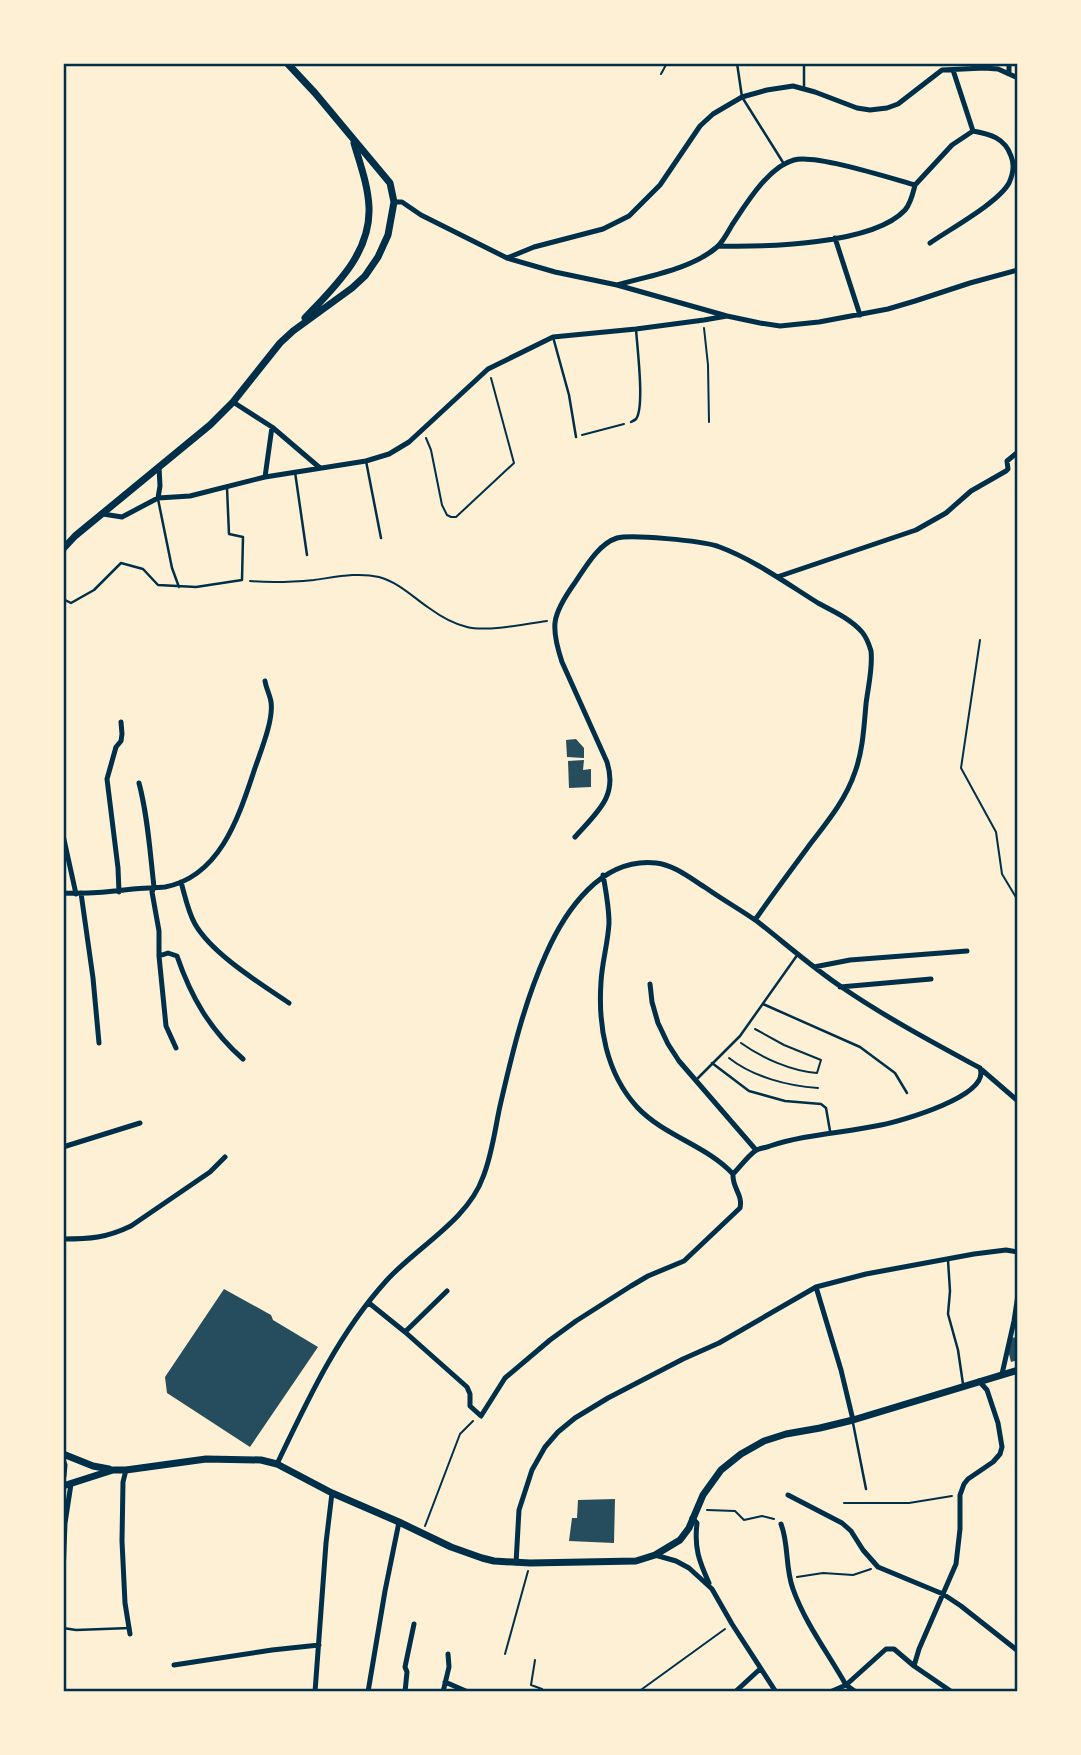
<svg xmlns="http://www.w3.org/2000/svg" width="1081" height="1755" viewBox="0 0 1081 1755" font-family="'DM Sans',sans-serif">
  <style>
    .building { fill: #264d5e }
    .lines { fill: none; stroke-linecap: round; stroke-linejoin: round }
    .path { stroke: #003049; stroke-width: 2 }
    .service { stroke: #003049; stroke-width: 2.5 }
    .minor { stroke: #003049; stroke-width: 5 }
    .secondary { stroke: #003049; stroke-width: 7 }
    .neatline { fill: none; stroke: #003049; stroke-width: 2.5 }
  </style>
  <rect width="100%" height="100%" fill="#fdf0d5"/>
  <!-- building -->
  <path class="building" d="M 576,739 L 584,748 L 584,758 L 567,757 L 566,740 Z
    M 584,760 L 583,770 L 591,769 L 591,787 L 569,788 L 568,761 Z
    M 224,1289 L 271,1315 L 273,1320 L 318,1347 L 250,1447 L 167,1393 L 165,1377 Z
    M 1018,1337 L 1018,1360 L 1011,1362 L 1009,1354 L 1010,1338 Z
    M 615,1499 L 614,1543 L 569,1541 L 572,1518 L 577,1518 L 578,1500 Z"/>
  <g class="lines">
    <!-- path -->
    <path class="path" d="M 661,74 L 667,63
      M 704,328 L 708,365 L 709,422
      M 582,435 L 624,424
      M 426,438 L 431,450 L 442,505 L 447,515 L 451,517 L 456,517 L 514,463 L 491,378
      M 250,581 C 271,583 293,582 314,580 C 336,577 358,572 379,577 C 398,582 413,597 429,608 C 440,616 454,624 467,627 C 486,632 527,624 547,621
      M 980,640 L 961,768 L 996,832 L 1002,874 L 1017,899 L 1018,905
      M 741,1043 C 762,1058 791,1071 817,1073 L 821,1060 L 784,1045 L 755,1029
      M 729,1058 C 753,1077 788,1086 818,1088
      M 844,1503 L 909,1503 L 952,1496
      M 707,1510 L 735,1511 L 744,1520 L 762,1516 L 774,1519
      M 425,1526 L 460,1434 L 473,1421
      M 797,1577 L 823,1573 L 853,1575 L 871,1569
      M 505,1654 L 528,1571
      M 535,1660 L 531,1685 L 542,1689 L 542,1692
      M 638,1692 L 725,1629"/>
    <!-- service -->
    <path class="service" d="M 737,63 L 742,97 L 784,164
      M 804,63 L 804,89
      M 553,337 L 569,395 L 576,437
      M 631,422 C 633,421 635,420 636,419 C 645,407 637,346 636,329
      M 366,461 L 381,538
      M 295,472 L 307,555
      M 158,499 L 172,568 L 179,587
      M 63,599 L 71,603 L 94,590 L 121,563 L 143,569 L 158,585 L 196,587 L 242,580 L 243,537 L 229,534 L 227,488
      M 763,1004 L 860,1047 L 895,1073 L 907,1093
      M 712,1063 L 749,1091 L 785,1101 L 821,1104 L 826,1108 L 830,1131
      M 697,1079 L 740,1036 L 798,954
      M 948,1260 L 950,1291 L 948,1314 L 958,1350 L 963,1384
      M 853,1423 L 866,1489
      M 63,1628 L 76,1630 L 130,1628"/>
    <!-- minor -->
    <path class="minor" d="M 1009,63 L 1009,74
      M 953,70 L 973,131
      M 915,185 L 952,145 L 973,131 C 990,134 1005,138 1011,156 C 1015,165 1013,174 1009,183 C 998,203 950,229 930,243
      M 394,202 L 402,202 L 421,215 L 507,258 L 555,272 L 617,285 L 727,316 L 760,323 L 780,326 L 819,322 L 888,309 L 915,301 L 970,283 L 1018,270
      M 835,238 L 860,315
      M 719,246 C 764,247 873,245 905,210 C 911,203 913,193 915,185
      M 507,258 L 534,247 L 603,229 L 629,216 L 660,185 L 700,126 L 713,114 L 742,97 L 767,90 L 793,86 L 815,92 L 857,108 L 870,110 L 887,108 L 898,104 L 942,70 L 984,68 L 998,69 L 1018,78
      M 617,285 C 648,276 692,269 717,247 C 723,242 728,232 732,225 C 746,204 768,167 794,160 C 815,154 890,178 915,185
      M 233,402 L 272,427 L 320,468
      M 265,477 L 272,427
      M 158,498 L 160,486 L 159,467
      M 103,514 L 122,517 L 158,498 L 190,496 L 265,477 L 366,461 L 389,454 L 409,442 L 488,369 L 553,337 L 636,329 L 704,320 L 727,316
      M 777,577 L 916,530 L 946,513 L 971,491 L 1006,471 L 1008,469 L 1007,461 L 1018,452
      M 139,783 C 148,817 150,853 154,887 L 152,892 L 159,931 L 159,956 L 166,1026 L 176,1048
      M 63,835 L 76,894
      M 575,837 C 597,812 618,797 607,762 L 562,662 C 550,626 552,615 574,584 C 585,568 598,544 617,538 C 632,534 701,541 717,546 C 753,559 786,583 818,603 C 833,611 851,619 862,632 C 867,638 869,644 871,651 C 873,668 868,687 866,704 C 864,726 863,750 855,772 C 846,799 828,821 811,843 C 792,869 773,894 755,920
      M 603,875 C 606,891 609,907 609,923 C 608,943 602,962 601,982 C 598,1026 606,1073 637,1107 C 664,1136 706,1145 733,1174
      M 181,882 C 185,896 188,912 195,924 C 212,954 261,984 289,1003
      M 119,892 L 118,868 L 107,779 L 116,747 L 121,741 L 122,734 L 121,722
      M 63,893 C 86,894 110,892 133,889 C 143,888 154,888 165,887 C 219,877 238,819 253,774 C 259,755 274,721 271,702 C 270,695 266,688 265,681
      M 81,893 L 93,978 L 99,1043
      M 159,956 L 168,953 L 177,956 C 191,997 210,1030 243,1059
      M 814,967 L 850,960 L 967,951
      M 650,984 L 652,1002 L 658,1023 L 668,1044 L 679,1061 L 756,1150
      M 840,987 L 931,979
      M 982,1070 L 1018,1101
      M 63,1147 L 140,1123
      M 63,1239 C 90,1239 106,1238 131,1226 L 210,1172 L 225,1157
      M 816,1287 L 841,1370 L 853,1420
      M 369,1303 L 405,1332 L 467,1387 L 470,1394 L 470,1406 L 481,1416 L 505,1378 L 550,1340 L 576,1321 L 631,1286 L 648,1276 L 684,1261 L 740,1208 C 743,1194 732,1188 733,1174
      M 405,1332 L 447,1291
      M 1002,1374 L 1014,1321 L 1018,1295
      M 277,1464 C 308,1399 338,1334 387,1280 C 417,1247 468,1220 483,1177 C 492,1155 495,1129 500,1106 C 512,1054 524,1003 546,954 C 565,911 601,857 656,863 C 674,865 690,878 706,888 C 723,900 741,910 758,922 C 786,944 813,968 843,988 C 887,1018 934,1043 980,1068 C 991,1096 901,1121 881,1125 C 844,1133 806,1134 770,1146 C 765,1148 759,1148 755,1151 C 747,1157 740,1167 733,1174
      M 126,1470 L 123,1482 L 122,1541 L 125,1603 L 130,1634
      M 788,1495 L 842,1523 L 851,1531 L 863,1550 L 878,1567 L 943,1594 L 961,1606 L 1018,1651
      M 692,1518 L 697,1523 C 694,1548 699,1561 709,1583
      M 781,1524 C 789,1544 785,1568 793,1589 C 805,1623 828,1653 846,1685 L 856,1692
      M 655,1555 L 676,1561 L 689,1568 L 712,1589 L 732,1624 L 776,1692
      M 516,1563 L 519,1510 L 532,1470 L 545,1447 L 558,1432 L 575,1418 L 608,1398 L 683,1359 L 719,1343 L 816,1287 L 866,1274 L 974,1254 L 1006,1250 L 1018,1252
      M 63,1575 L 65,1523 L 71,1484
      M 174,1665 L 272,1650 L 319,1645
      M 914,1666 L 952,1692
      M 445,1682 L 468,1692
      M 315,1692 L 326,1543 L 332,1493
      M 368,1692 L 385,1591 L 399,1522
      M 405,1692 L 407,1672 L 405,1667 L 414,1624
      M 443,1692 L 449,1667 L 448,1654
      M 735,1692 L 760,1669
      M 830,1692 L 846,1685 L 886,1649 L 894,1649 L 914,1666 L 919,1649 L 956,1564 L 960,1529 L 960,1495 L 964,1484 L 968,1479 L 993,1462 L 1000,1454 L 1002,1447 L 998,1423 L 987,1390 L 979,1381
      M 1016,1692 L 1018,1690"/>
    <!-- secondary -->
    <path class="secondary" d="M 305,318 C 334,287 371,254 369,207 C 368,185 360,164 354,143
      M 63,549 L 75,536 L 210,425 L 233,402 L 280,343 L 293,331 L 352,288 L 365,276 L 378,257 L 388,235 L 394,202 L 390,183 L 315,93 L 287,63
      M 63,1454 L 93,1466 L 109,1469
      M 63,1462 L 64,1465 L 63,1476
      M 63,1486 L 113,1470 L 126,1470 L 206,1459 L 261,1460 L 277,1464 L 332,1493 L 399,1522 L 451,1547 L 482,1558 L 494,1561 L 530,1563 L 636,1561 L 655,1555 L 680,1540 L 689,1528 L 703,1495 L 721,1470 L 741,1454 L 764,1441 L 786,1434 L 820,1428 L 853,1420 L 1018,1370"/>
  </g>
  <!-- border -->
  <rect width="1081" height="1755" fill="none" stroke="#fdf0d5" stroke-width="130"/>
  <rect x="65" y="65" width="951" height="1625" class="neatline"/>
</svg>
